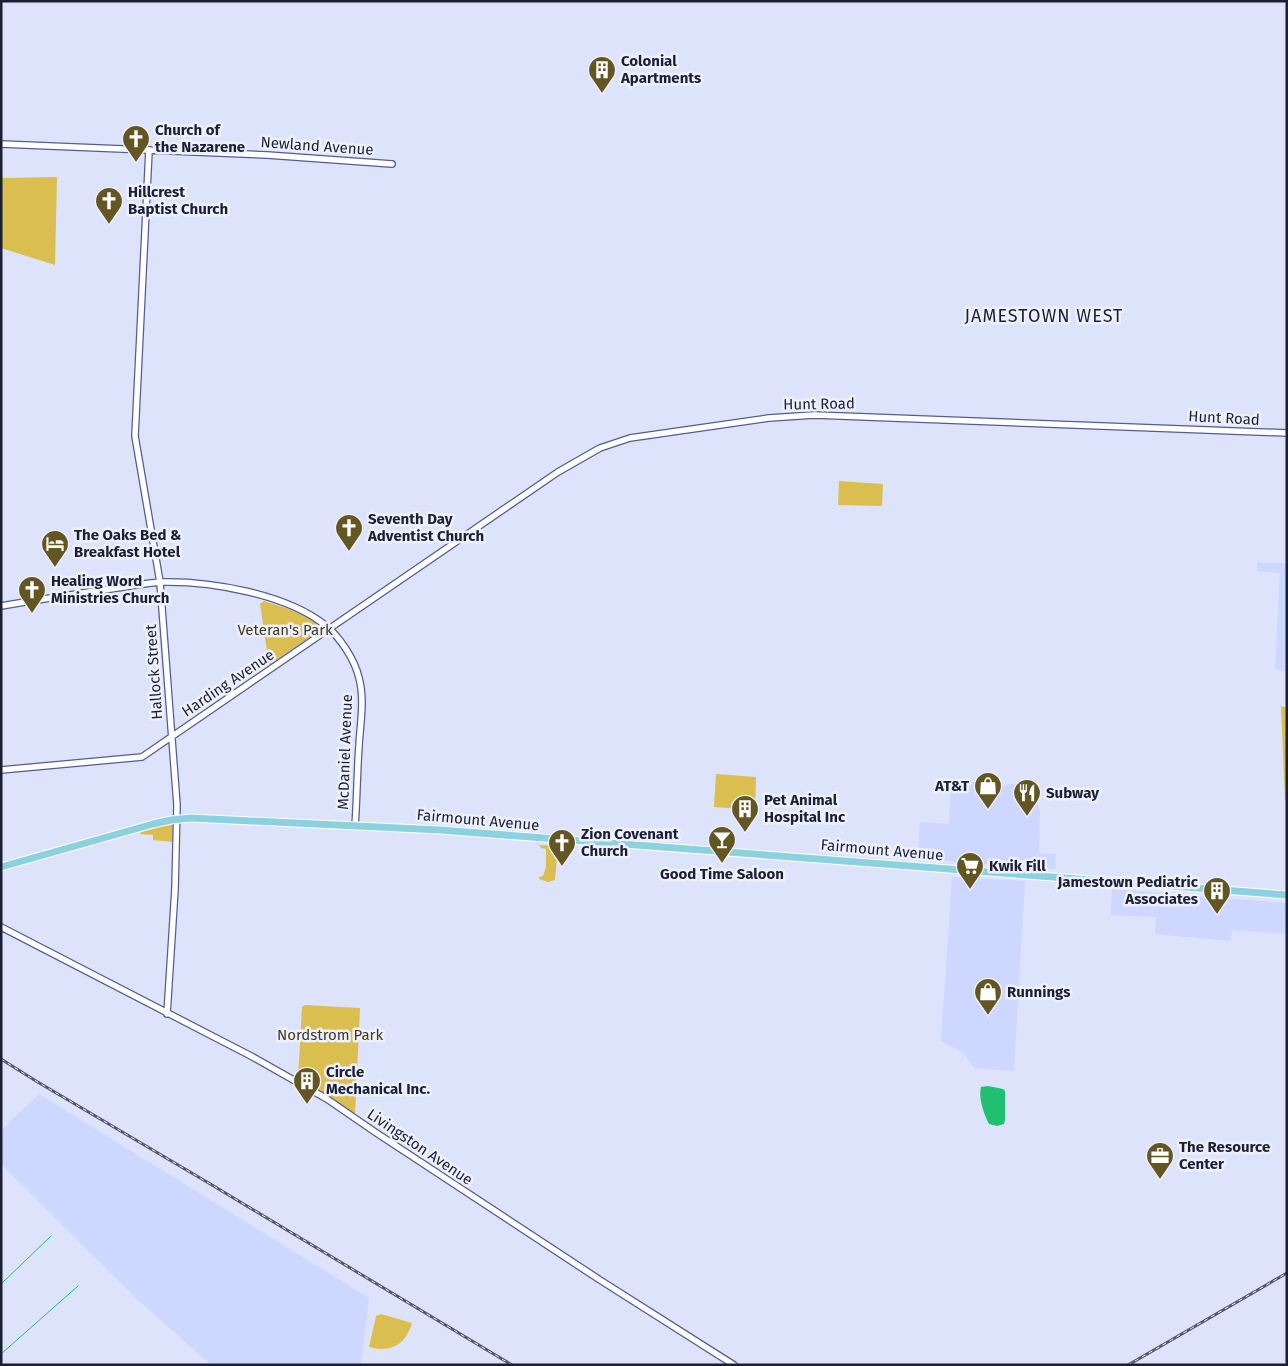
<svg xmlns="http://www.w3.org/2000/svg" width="1288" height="1366" viewBox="0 0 1288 1366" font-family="'Fira Sans',sans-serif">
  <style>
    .built { fill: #ced7ff }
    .green { fill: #dabe4f }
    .water { fill: #21c071 }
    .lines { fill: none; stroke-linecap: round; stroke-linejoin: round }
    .stream { stroke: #21c071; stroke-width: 1 }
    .minor-casing { stroke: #535d90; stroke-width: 8 }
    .major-casing { stroke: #fff; stroke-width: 9 }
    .minor { stroke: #fff; stroke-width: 5.5 }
    .major { stroke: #8cd1df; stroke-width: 7 }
    .rail-casing { stroke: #53586e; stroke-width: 3 }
    .rail { stroke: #eef1fd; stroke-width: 1; stroke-dasharray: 4; stroke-linecap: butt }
    .labels { text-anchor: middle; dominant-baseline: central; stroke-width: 5; stroke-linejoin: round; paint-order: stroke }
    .poi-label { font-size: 15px; font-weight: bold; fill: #1a1f34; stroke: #eef1fd; text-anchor: start }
    .street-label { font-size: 15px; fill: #1a1f34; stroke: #eef1fd }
    .park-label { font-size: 15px; fill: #403920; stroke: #eef1fd }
    .quarter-label { font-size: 18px; letter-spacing: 1px; fill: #1a1f34; stroke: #eef1fd }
  </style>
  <rect width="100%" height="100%" fill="#dde3fb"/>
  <!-- built -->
  <path class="built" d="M 1257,561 L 1261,563 L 1287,563 L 1287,672 L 1275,669 L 1280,573 L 1257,571 Z
    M 951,780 L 974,782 L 974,795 L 1011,784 L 1024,785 L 1035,794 L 1040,812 L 1039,853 L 1056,854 L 1055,869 L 918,859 L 920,822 L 949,824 Z
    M 952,877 L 1025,881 L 1014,1071 L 974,1068 L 964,1053 L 941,1041 Z
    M 1112,889 L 1287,903 L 1287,934 L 1232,930 L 1230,941 L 1155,934 L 1156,917 L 1111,915 Z
    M 39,1094 L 369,1298 L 361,1365 L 211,1365 L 136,1298 L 1,1164 L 1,1130 Z"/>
  <!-- green -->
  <path class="green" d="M 57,177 L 55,265 L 1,248 L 1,178 Z
    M 839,481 L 883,484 L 882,506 L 838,505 Z
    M 264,601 C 279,606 312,615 320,628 L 319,631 L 269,665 L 260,604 Z
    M 1281,706 L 1287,708 L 1287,801 L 1285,800 Z
    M 716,774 L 756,777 L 755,810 L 714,807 Z
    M 170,824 L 173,825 L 172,842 L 153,840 L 153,835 L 140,834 L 141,832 Z
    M 539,845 L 558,846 L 555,880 L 548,882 L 539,879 L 539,877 L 543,876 L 546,867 L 546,849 L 541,848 Z
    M 305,1005 L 360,1008 L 355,1115 L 298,1079 L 302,1007 Z
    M 381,1314 L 412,1323 C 406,1345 390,1353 369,1347 L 376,1316 Z"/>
  <!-- water -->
  <path class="water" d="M 988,1086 L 1003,1089 L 1005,1091 L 1005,1120 L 1004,1124 L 997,1126 L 989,1124 C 984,1115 978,1097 981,1087 Z"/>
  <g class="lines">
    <!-- stream -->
    <path class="stream" d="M 1,1284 L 51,1236
      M 1,1354 L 78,1286"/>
    <defs>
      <path id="minor" d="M 1,144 L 267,155 L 392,164
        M 149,150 L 135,436 L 160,582 L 177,805 L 175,889 L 167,1014
        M 1,606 C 37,600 74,594 110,589 C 127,587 145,583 162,582 C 211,581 286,594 325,625 C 340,637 355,660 359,678 C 365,700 360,725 359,746 C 357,773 357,800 355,826
        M 1,770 L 142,757 L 558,472 L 600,448 L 630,438 L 769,418 L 814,415 L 1287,433
        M 1,927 L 251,1056 L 327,1099 L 375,1132 L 600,1280 L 734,1365"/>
      <path id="major" d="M 1,867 L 153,824 L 171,820 L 191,818 L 440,830 L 1287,895"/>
    </defs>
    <!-- minor casing -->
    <use href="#minor" class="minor-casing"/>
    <!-- major casing -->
    <use href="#major" class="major-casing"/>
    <!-- minor -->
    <use href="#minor" class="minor"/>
    <!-- major -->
    <use href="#major" class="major"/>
    <defs>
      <path id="rail" d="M 1,1059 L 36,1081 L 212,1185 L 512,1365
        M 1128,1365 L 1287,1273"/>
    </defs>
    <!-- rail casing -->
    <use href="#rail" class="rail-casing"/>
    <!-- rail -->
    <use href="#rail" class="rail"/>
  </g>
  <!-- icons -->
  <defs>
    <symbol id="building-pin" viewBox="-11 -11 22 30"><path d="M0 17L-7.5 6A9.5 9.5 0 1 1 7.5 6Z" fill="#645623" stroke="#eef1fd"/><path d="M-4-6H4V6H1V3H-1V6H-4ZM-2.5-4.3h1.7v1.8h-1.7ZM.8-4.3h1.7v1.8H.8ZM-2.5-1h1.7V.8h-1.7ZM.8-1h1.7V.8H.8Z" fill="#fff"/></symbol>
    <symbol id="church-pin" viewBox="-11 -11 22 30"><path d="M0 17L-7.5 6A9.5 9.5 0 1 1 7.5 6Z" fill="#645623" stroke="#eef1fd"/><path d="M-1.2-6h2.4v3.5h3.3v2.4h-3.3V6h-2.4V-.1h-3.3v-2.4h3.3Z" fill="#fff"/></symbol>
    <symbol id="hotel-pin" viewBox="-11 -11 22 30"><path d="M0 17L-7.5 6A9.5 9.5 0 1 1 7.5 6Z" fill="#645623" stroke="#eef1fd"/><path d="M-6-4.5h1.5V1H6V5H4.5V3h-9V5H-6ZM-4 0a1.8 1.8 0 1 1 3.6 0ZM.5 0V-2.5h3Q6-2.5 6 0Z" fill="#fff"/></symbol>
    <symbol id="shop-pin" viewBox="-11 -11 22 30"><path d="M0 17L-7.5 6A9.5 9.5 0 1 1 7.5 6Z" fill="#645623" stroke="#eef1fd"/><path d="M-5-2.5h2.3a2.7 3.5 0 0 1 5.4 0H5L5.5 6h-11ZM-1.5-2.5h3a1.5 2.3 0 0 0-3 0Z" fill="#fff"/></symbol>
    <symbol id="restaurant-pin" viewBox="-11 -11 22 30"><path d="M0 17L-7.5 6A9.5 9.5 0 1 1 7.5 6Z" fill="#645623" stroke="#eef1fd"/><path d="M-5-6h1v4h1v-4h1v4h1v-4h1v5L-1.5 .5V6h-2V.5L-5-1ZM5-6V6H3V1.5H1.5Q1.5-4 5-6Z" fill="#fff"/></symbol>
    <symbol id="bar-pin" viewBox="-11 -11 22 30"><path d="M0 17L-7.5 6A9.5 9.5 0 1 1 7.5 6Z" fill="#645623" stroke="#eef1fd"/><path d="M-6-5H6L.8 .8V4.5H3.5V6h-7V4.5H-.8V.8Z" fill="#fff"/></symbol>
    <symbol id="supermarket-pin" viewBox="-11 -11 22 30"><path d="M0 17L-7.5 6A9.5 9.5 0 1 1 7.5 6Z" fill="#645623" stroke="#eef1fd"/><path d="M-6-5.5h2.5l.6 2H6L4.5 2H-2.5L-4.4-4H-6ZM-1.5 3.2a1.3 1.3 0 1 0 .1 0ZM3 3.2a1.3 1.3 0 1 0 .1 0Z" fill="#fff"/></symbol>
    <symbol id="office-pin" viewBox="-11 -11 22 30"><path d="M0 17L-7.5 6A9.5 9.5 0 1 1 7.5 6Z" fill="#645623" stroke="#eef1fd"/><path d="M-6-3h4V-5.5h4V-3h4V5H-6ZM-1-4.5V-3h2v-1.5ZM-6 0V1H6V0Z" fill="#fff"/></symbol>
  </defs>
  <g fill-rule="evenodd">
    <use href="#building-pin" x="586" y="54" width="32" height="43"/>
    <use href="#church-pin" x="120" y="123" width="32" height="43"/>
    <use href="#church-pin" x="93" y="185" width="32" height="43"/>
    <use href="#church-pin" x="333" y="512" width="32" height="43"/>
    <use href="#hotel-pin" x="39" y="528" width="32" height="43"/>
    <use href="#church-pin" x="16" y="574" width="32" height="43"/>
    <use href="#shop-pin" x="972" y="770" width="32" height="43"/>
    <use href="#restaurant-pin" x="1011" y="777" width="32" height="43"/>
    <use href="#building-pin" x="729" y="793" width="32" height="43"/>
    <use href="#bar-pin" x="706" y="824" width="32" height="43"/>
    <use href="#church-pin" x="546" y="827" width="32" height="43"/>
    <use href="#supermarket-pin" x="954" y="850" width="32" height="43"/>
    <use href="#building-pin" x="1201" y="875" width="32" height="43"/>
    <use href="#shop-pin" x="972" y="976" width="32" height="43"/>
    <use href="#building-pin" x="291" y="1065" width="32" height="43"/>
    <use href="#office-pin" x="1144" y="1140" width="32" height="43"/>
  </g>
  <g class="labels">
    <!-- poi labels -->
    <g class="poi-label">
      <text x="621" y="61">Colonial<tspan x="621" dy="17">Apartments</tspan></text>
      <text x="155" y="130">Church of<tspan x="155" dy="17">the Nazarene</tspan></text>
      <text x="128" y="192">Hillcrest<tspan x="128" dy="17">Baptist Church</tspan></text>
      <text x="368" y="519">Seventh Day<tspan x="368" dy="17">Adventist Church</tspan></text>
      <text x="74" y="535">The Oaks Bed &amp;<tspan x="74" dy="17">Breakfast Hotel</tspan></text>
      <text x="51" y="581">Healing Word<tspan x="51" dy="17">Ministries Church</tspan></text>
      <text x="969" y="786" text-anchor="end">AT&amp;T</text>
      <text x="1046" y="793">Subway</text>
      <text x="764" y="800">Pet Animal<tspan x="764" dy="17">Hospital Inc</tspan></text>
      <text x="581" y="834">Zion Covenant<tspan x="581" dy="17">Church</tspan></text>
      <text x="989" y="866">Kwik Fill</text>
      <text x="722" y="874" text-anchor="middle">Good Time Saloon</text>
      <text x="1198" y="882" text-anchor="end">Jamestown Pediatric<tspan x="1198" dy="17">Associates</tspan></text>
      <text x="1007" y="992">Runnings</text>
      <text x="326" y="1072">Circle<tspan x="326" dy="17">Mechanical Inc.</tspan></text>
      <text x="1179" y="1147">The Resource<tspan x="1179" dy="17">Center</tspan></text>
    </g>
    <!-- street labels -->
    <g class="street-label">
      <text transform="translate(317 146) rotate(4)">Newland Avenue</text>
      <text transform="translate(819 404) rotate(-1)">Hunt Road</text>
      <text transform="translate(1224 418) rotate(3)">Hunt Road</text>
      <text transform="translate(154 672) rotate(-94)">Hallock Street</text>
      <text transform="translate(228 683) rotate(-34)">Harding Avenue</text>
      <text transform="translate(345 752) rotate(-88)">McDaniel Avenue</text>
      <text transform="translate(478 820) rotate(5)">Fairmount Avenue</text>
      <text transform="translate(882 850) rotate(5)">Fairmount Avenue</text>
      <text transform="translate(420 1147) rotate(34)">Livingston Avenue</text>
    </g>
    <!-- park labels -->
    <g class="park-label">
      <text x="285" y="630">Veteran's Park</text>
      <text x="330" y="1035">Nordstrom Park</text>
    </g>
    <!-- quarter labels -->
    <g class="quarter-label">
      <text x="1044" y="316">JAMESTOWN WEST</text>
    </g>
  </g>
  <!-- border -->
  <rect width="1288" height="1366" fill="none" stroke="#1a1f34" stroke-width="5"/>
</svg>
